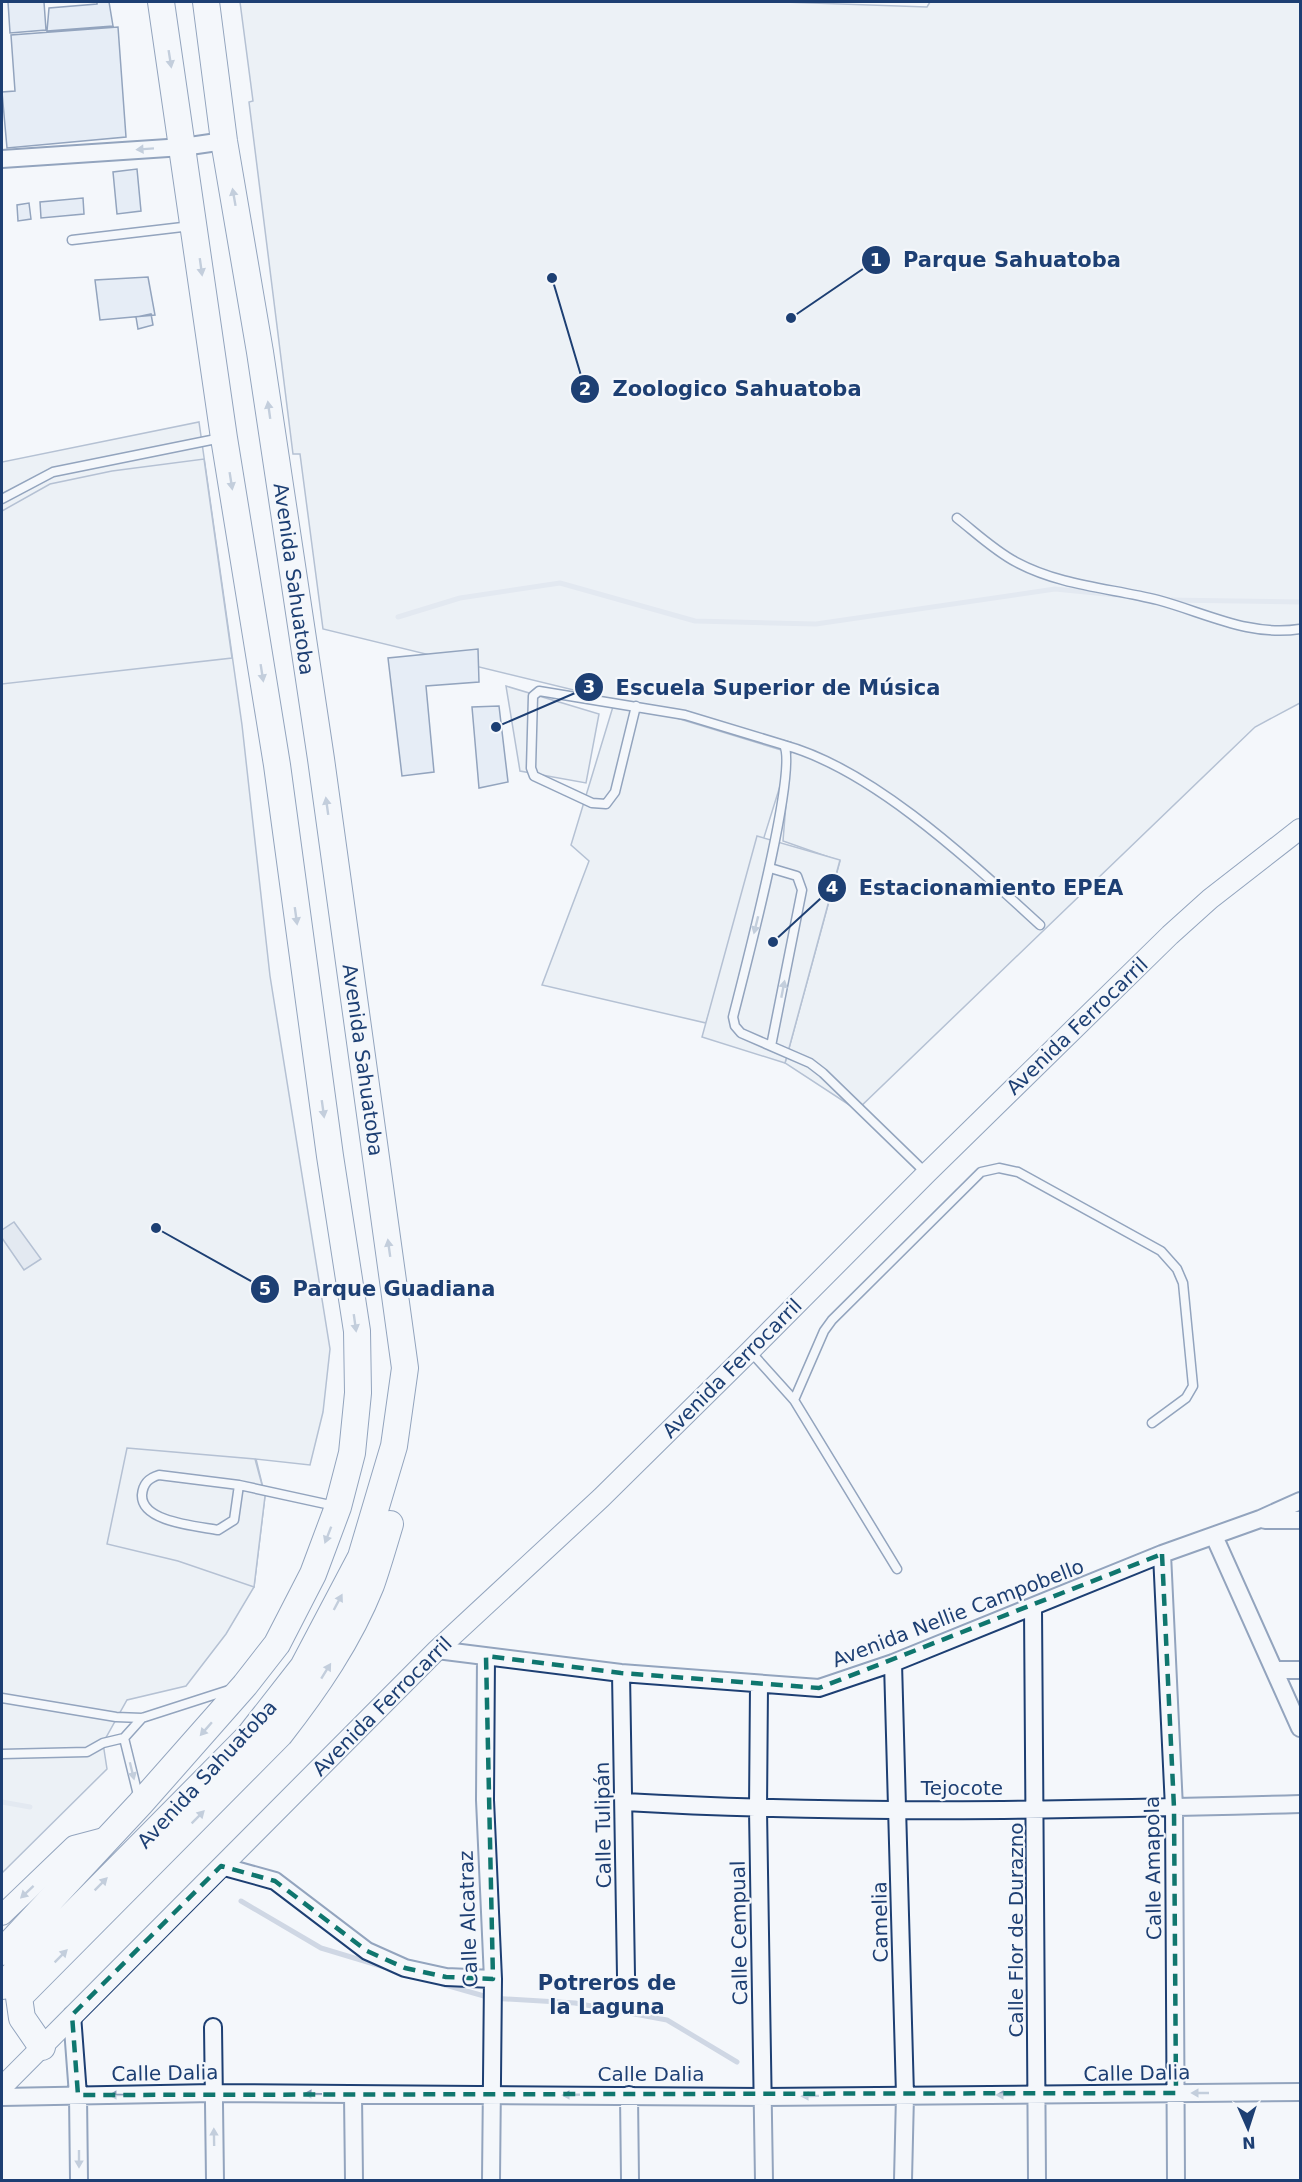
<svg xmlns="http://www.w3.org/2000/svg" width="1302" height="2182" viewBox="0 0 1302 2182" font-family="'DejaVu Sans',sans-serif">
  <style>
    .green { fill: #e3e9f0; stroke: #687fa3; stroke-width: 1.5; fill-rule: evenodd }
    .parking { fill: #e3e8f0; stroke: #687fa3; stroke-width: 1.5 }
    .water { fill: #cfd7e4; stroke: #687fa3; stroke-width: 1.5 }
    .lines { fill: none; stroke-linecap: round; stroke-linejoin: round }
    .stream { stroke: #cfd7e4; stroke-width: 5 }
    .building { fill: #d5e0f0; stroke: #1d3f73; stroke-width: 1.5 }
    .service-casing { stroke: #1d3f73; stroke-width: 11 }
    .minor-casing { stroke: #1d3f73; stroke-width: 20 }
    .tertiary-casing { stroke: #1d3f73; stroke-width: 22 }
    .primary-casing { stroke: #1d3f73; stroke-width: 28 }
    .service { stroke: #f4f7fb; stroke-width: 8 }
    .minor { stroke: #f4f7fb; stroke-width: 16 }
    .tertiary { stroke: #f4f7fb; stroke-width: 20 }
    .primary { stroke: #f4f7fb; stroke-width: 26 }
    .oneway { fill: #889bb7 }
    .marked { fill: none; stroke: #0f766e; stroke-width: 4.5; stroke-dasharray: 12 8; stroke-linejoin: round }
    .labels { text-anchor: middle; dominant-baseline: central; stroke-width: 4.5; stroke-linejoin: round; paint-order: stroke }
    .street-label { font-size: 20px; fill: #1d3f73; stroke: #f4f7fb }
    .neighbourhood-label { font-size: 21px; font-weight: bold; fill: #1d3f73; stroke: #f4f7fb }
    .leader { fill: none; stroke: #1d3f73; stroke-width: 2 }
    .callout-dot { fill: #1d3f73; stroke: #f4f7fb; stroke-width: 2 }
    .mark-label { font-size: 18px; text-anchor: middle; font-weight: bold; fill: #fff }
    .callout-label { font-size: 21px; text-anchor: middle; font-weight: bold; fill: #1d3f73; stroke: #f4f7fb; stroke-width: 4.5; stroke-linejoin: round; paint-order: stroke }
  </style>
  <rect width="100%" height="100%" fill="#f4f7fb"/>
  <!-- green -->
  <path class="green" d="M 240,2 L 783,2 L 927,7 L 930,2 L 1300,2 L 1300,703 L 1255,727 L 857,1110 L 785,1063 L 840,861 L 783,841 L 790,754 L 706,1023 L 542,985 L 589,861 L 571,845 L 615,700 L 323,629 L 300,454 L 293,454 L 249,102 L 253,101 ZM 637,705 L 791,742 L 791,753 L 637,706 Z
    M 199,422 L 242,725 L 270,976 L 330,1349 L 323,1412 L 310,1465 L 256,1459 L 265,1496 L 254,1587 L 226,1634 L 186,1686 L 127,1700 L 103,1743 L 107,1769 L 2,1873 L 2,462 Z"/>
  <!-- parking -->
  <path class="parking" d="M 204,459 L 232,658 L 2,684 L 2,511 L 50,484 L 112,471 Z
    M 506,686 L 599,714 L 586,783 L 520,771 Z
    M 757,836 L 840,860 L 785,1063 L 702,1037 Z
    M 127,1448 L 255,1459 L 265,1496 L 254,1587 L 178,1561 L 107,1544 Z"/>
  <!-- water -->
  <path class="water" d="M 14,1222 L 41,1259 L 24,1270 L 2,1238 L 2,1230 Z"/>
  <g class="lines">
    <!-- stream -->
    <path class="stream" d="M 1167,600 L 1300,602
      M 398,617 L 460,598 L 560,583 L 695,621 L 816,624 L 1055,589 L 1116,595
      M 2,1802 L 30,1807
      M 241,1901 L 321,1948 L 384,1967
      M 442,1984 L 491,1998 L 575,2003 L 667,2020 L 737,2062"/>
  </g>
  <!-- building -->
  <path class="building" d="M 8,2 L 44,2 L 46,30 L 10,33 Z
    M 97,2 L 109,2 L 113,26 L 47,31 L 49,8 L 97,4 Z
    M 118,27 L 126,137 L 7,148 L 2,92 L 15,91 L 11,35 Z
    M 137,169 L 141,211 L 117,214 L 113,172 Z
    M 83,198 L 84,214 L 41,218 L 40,202 Z
    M 29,203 L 31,219 L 18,221 L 17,205 Z
    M 148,277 L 155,315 L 100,320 L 95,280 Z
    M 151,314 L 153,325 L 138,329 L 136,317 Z
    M 478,649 L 479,682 L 426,686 L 434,772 L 402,776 L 388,658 Z
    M 499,706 L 508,782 L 479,788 L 472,707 Z"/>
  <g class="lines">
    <defs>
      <path id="service" d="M 72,240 L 191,226
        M 2,499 L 53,472 L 221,438
        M 957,518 C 976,533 995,551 1016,562 C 1061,586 1110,588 1158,600 C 1206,613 1250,637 1300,629
        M 636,706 L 615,792 L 606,804 L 592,803 L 534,776 L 531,768 L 533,696 L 539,691 L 685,715 L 784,745 C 798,771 743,977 733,1017 L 735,1026 L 741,1033 L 810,1063 L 823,1073 L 926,1173
        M 784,745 C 873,769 972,863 1040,925
        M 770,868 L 797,876 L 802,890 L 771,1046
        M 750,1351 L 794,1400 L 897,1569
        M 794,1400 L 824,1331 L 832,1320 L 981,1172 L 999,1168 L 1018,1172 L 1161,1251 L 1177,1269 L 1183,1283 L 1193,1386 L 1186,1398 L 1152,1423
        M 239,1485 L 234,1520 L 218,1530 C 197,1526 141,1522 142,1495 C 143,1483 149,1478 159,1475 L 239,1485 L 335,1506
        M 2,1698 L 116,1717 L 142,1718 L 232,1689
        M 124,1738 L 139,1799
        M 2,1754 L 87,1752 L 103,1743 L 124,1738 L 142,1718"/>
      <path id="minor" d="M 2,159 L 183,147 L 224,141
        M 1265,1520 L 1300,1520
        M 1214,1536 L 1300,1728
        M 1162,1554 L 1174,1808 L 1176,2180
        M 1033,1608 L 1037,2180
        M 437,1650 L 621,1673 L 819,1688 L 893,1663 L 1162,1554 L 1260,1519 L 1300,1501
        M 486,1656 L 485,1800 L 493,1979 L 491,2180
        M 893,1663 L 905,2095 L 903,2180
        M 1275,1670 L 1300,1670
        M 621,1673 L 626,1976
        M 759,1685 L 758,1810 L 764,2180
        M 625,1802 C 850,1815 1075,1810 1300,1804
        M 221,1866 L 275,1881 L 367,1951 L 405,1968 L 446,1977 L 493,1979
        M 72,2015 L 78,2095 L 79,2180
        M 213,2027 L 215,2180
        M 353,2095 L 354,2180
        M 629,2095 L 630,2180
        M 2,2097 L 213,2093 L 764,2097 L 1300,2092"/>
      <path id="tertiary" d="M 2,1915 L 74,1846 L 108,1837
        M 2,2087 L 437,1650 L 601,1498 L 750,1351 L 927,1173 L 1170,935 L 1210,899 L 1300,829"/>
      <path id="primary" d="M 2,1952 L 140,1804 L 245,1685 L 277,1644 L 313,1574 L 338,1507 L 352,1453 L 358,1393 L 357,1331 L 330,1156 L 277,765 L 224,438 L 161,2
        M 2,1986 L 249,1736 L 303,1667 L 361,1557 L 394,1446 L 405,1368 L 321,759 L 260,352 L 224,141 L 206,2
        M 42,2047 L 22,2018 L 19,1997 L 280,1734 C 316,1688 349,1640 371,1585 C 378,1565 384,1544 390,1524"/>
    </defs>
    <!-- service casing -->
    <use href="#service" class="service-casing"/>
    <!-- minor casing -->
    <use href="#minor" class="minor-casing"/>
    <!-- tertiary casing -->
    <use href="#tertiary" class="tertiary-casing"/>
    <!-- primary casing -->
    <use href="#primary" class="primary-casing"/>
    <!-- service -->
    <use href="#service" class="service"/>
    <!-- minor -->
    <use href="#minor" class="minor"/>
    <!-- tertiary -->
    <use href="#tertiary" class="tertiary"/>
    <!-- primary -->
    <use href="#primary" class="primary"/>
  </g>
  <!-- one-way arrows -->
  <defs><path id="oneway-solid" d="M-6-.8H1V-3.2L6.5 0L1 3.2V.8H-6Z" transform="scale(1.5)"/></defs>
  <g class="oneway">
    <use href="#oneway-solid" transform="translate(170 59) rotate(81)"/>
    <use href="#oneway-solid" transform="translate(145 149) rotate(176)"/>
    <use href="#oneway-solid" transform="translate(234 197) rotate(-100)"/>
    <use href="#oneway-solid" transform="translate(201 267) rotate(82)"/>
    <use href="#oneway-solid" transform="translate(269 410) rotate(-98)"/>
    <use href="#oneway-solid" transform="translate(231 481) rotate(81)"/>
    <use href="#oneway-solid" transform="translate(262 673) rotate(81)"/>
    <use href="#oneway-solid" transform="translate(327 806) rotate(-98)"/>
    <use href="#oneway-solid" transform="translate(296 916) rotate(82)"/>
    <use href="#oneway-solid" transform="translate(756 925) rotate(104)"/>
    <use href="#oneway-solid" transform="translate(783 989) rotate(-79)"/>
    <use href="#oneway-solid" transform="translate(323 1109) rotate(82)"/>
    <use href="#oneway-solid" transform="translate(389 1248) rotate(-98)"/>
    <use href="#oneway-solid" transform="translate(355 1323) rotate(82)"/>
    <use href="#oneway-solid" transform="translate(328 1535) rotate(111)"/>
    <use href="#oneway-solid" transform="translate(338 1602) rotate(-62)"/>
    <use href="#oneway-solid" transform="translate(326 1671) rotate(-58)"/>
    <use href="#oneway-solid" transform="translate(206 1729) rotate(131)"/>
    <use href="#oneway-solid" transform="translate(132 1771) rotate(76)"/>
    <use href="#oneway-solid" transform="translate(198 1817) rotate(-45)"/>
    <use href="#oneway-solid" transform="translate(101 1884) rotate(-45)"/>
    <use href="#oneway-solid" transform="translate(27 1892) rotate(137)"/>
    <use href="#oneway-solid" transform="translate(61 1956) rotate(-45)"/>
    <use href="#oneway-solid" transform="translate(1200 2093) rotate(180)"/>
    <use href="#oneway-solid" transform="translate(313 2094) rotate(-179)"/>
    <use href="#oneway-solid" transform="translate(118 2095) rotate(179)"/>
    <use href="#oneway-solid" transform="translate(571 2095) rotate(179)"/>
    <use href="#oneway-solid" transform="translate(1005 2095) rotate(180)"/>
    <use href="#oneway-solid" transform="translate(810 2096) rotate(179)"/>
    <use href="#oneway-solid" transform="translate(214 2137) rotate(-91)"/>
    <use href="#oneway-solid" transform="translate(79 2159) rotate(90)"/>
  </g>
  <!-- marked area -->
  <path d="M0 0H1302V2182H0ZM 1162,1554 L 1174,1808 L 1176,2093 L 78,2095 L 72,2015 L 221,1866 L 275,1881 L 367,1951 L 405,1968 L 446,1977 L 493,1979 L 486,1656 L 621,1673 L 819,1688 Z" fill="#f4f7fb" fill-opacity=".55" fill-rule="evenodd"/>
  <path class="marked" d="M 1162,1554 L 1174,1808 L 1176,2093 L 78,2095 L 72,2015 L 221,1866 L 275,1881 L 367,1951 L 405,1968 L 446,1977 L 493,1979 L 486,1656 L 621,1673 L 819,1688 Z"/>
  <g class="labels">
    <!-- street labels -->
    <g class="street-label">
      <text transform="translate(294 579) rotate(82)">Avenida Sahuatoba</text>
      <text transform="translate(1077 1026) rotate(-44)">Avenida Ferrocarril</text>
      <text transform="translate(363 1060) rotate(82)">Avenida Sahuatoba</text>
      <text transform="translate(732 1368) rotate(-45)">Avenida Ferrocarril</text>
      <text transform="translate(958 1613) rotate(-21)">Avenida Nellie Campobello</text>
      <text transform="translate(382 1706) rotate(-45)">Avenida Ferrocarril</text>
      <text transform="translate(207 1774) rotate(-47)">Avenida Sahuatoba</text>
      <text x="962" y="1788">Tejocote</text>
      <text transform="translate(603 1825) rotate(-91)">Calle Tulipán</text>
      <text transform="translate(1153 1868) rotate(-91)">Calle Amapola</text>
      <text transform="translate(468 1919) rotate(-92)">Calle Alcatraz</text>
      <text transform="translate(880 1922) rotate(-91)">Camelia</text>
      <text transform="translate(1016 1930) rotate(-90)">Calle Flor de Durazno</text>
      <text transform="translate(739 1933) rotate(-91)">Calle Cempual</text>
      <text transform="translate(165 2073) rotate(-1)">Calle Dalia</text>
      <text transform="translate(1137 2073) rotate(-1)">Calle Dalia</text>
      <text x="651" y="2074">Calle Dalia</text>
    </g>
    <!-- neighbourhood labels -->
    <g class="neighbourhood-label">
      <text x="607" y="1983">Potreros de<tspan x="607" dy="24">la Laguna</tspan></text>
    </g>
  </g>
  <!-- callouts -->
  <path class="leader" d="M791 318L876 260M552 278L585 389M496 727L589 687M773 942L832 888M156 1228L265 1289"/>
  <g class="callout-dot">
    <circle cx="791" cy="318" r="6"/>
    <circle cx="552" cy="278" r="6"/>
    <circle cx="496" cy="727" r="6"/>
    <circle cx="773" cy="942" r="6"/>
    <circle cx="156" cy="1228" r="6"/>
    <circle cx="876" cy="260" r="15"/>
    <circle cx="585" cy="389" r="15"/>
    <circle cx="589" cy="687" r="15"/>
    <circle cx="832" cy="888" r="15"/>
    <circle cx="265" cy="1289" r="15"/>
  </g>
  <g class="mark-label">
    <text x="876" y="266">1</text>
    <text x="585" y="395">2</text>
    <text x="589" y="693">3</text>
    <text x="832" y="894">4</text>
    <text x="265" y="1295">5</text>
  </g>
  <g class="callout-label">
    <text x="1012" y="267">Parque Sahuatoba</text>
    <text x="737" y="396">Zoologico Sahuatoba</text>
    <text x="778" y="695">Escuela Superior de Música</text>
    <text x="991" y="895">Estacionamiento EPEA</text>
    <text x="394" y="1296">Parque Guadiana</text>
  </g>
  <!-- border -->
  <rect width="1302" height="2182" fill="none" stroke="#1d3f73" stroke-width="6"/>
  <!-- north arrow -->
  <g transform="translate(1248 2128) rotate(177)" stroke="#f4f7fb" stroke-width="4.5" paint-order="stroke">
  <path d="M0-4.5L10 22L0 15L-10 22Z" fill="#1d3f73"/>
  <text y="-9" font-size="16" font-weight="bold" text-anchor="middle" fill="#1d3f73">N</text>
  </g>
</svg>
